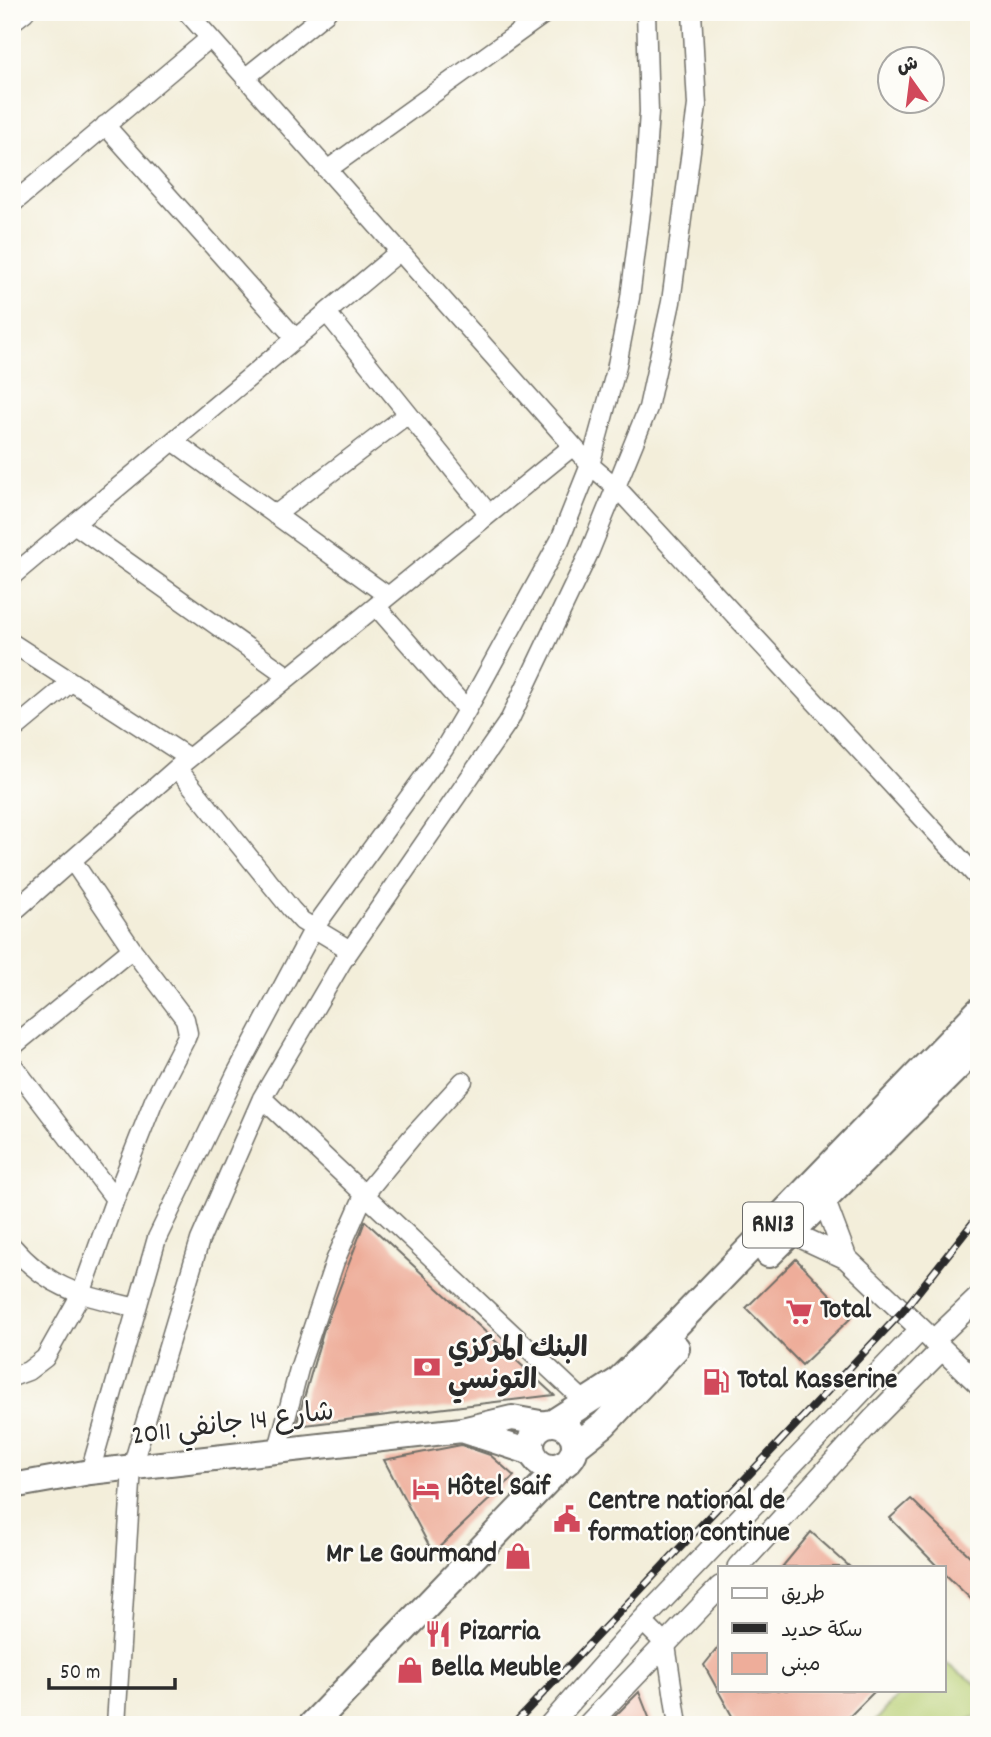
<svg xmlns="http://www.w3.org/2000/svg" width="991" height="1737" viewBox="0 0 991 1737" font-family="Dekko,'Playpen Sans Arabic',sans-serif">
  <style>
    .green { fill: #b8cf74; stroke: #727d50; stroke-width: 2 }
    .building { fill: #eead9a }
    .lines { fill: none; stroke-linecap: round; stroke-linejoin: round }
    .minor-casing { stroke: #716f68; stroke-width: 21 }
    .tertiary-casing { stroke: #716f68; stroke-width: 24 }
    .secondary-casing { stroke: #716f68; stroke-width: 28 }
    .primary-casing { stroke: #716f68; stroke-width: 30 }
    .minor { stroke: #fff; stroke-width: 18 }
    .tertiary { stroke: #fff; stroke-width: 21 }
    .secondary { stroke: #fff; stroke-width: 24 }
    .primary { stroke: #fff; stroke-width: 26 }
    .rail-casing { stroke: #2b2b2b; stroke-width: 8 }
    .rail { stroke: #fdfcf7; stroke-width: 5; stroke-dasharray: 16; stroke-linecap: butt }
    .labels { text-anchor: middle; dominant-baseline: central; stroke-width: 5; stroke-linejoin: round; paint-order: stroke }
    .shield { fill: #fdfcf7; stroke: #6a6a68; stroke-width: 2 }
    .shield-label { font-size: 26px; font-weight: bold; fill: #2b2b2b }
    .poi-label { font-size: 28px; font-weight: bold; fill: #2b2b2b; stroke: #fdfcf7; text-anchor: start }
    .street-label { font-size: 28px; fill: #2b2b2b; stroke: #fdfcf7 }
  </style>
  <rect width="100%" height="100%" fill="#fdfcf7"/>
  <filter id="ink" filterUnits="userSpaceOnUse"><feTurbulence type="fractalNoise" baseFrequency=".0143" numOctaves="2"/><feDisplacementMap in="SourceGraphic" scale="14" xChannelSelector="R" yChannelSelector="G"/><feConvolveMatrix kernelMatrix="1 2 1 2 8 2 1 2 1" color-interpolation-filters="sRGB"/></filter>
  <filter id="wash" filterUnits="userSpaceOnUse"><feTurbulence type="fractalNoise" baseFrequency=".00686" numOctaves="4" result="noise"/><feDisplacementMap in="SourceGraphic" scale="28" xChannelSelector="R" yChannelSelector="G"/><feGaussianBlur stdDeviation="1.57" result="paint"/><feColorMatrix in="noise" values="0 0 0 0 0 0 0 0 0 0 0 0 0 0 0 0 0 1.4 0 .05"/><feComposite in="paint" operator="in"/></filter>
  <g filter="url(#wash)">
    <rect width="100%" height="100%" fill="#f3eeda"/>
    <!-- green -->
    <path class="green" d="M 944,1662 L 979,1686 L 979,1715 L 957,1725 L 872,1725 L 903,1690 L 944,1690 Z"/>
    <g id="blocks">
      <!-- building -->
      <path class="building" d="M 365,1221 L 554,1395 L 296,1426 L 323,1332 Z
        M 796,1259 L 852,1317 L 802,1365 L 746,1308 Z
        M 461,1445 L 490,1455 L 514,1476 L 433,1553 L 384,1460 Z
        M 911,1499 L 979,1565 L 979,1607 L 944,1573 L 944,1567 L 938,1567 L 890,1518 Z
        M 811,1532 L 850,1567 L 782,1567 Z
        M 720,1645 L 720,1690 L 876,1690 L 841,1725 L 737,1725 L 704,1665 Z
        M 639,1692 L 652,1725 L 606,1725 Z"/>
    </g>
  </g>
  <g filter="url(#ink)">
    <use href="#blocks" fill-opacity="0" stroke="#716f68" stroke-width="2"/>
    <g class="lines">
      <defs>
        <path id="minor" d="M 187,12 L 590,465 L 617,488 L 979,879
          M 12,22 L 25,12
          M 245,78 L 327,12
          M 105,125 L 296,339
          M 327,170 L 547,12
          M 12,204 L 210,38
          M 327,313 L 489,514
          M 173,441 L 388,596
          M 275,515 L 408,414
          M 74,524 L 289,677
          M 12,576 L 400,251
          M 376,606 L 467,710
          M 12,643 L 189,758
          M 12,731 L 71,682
          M 177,768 L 291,909 L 302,921 L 350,950
          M 12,913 L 177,768 L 573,446
          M 12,1047 L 132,949
          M 12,1064 L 115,1199
          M 262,1098 L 586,1403
          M 12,1246 C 51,1291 83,1295 137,1308
          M 12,1377 L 28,1371 L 45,1358 L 81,1294 L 115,1199 L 154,1100 L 186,1038 L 188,1033 L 185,1019 L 132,949 L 72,860
          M 278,1449 L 299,1369 L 335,1261 L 364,1195 L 411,1138 L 463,1081
          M 90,1472 L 157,1238 L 236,1074 L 314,928 L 444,749 L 467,710 L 560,540 L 590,465 L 616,370 L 630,298 L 644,187 L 649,112 L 646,12
          M 642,1621 L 666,1645 L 678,1725
          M 116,1725 L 132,1467 L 200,1240 L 262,1098 L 342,962 L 510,719 L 589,553 L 648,408 L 671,302 L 697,105 L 692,12"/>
        <path id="tertiary" d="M 813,1189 L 824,1200 L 846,1258 L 979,1384
          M 782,1219 L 805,1239 L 846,1258
          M 933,1341 L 979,1297
          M 738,1567 L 874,1418 L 941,1350
          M 550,1725 L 642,1621 L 921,1329
          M 588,1725 L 720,1587"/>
        <path id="secondary" d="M 462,1430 L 532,1453
          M 12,1486 L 90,1472 L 462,1430 L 512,1418 L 546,1424"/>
        <path id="primary" d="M 769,1254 L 979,1045
          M 553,1423 L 617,1382 L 675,1326 L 979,1011
          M531 1445a22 22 0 1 1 44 0a22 22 0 1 1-44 0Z
          M 575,1447 L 604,1424 L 676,1348
          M 312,1725 L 563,1464"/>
      </defs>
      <!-- minor casing -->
      <use href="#minor" class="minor-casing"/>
      <!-- tertiary casing -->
      <use href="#tertiary" class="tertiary-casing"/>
      <!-- secondary casing -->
      <use href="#secondary" class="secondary-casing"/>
      <!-- primary casing -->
      <use href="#primary" class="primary-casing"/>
      <!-- minor -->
      <use href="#minor" class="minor"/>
      <!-- tertiary -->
      <use href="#tertiary" class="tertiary"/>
      <!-- secondary -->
      <use href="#secondary" class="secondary"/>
      <!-- primary -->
      <use href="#primary" class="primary"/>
      <defs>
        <path id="rail" d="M 513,1725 L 903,1311 L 979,1215"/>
      </defs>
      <!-- rail casing -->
      <use href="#rail" class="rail-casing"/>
      <!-- rail -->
      <use href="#rail" class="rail"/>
    </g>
  </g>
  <!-- icons -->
  <defs>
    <symbol id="supermarket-bare" viewBox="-9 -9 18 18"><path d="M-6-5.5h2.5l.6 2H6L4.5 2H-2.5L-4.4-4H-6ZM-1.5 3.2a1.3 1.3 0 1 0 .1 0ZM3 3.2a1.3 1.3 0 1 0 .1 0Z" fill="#d1495b" stroke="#fdfcf7" stroke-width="2.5" paint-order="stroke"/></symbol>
    <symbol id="bank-bare" viewBox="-9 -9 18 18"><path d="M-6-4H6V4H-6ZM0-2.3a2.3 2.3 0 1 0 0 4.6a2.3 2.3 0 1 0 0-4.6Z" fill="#d1495b" stroke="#fdfcf7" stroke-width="2.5" paint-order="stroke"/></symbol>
    <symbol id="fuel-bare" viewBox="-9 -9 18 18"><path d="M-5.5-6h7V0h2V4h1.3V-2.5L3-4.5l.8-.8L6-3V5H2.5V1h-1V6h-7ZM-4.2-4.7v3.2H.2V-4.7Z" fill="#d1495b" stroke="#fdfcf7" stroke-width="2.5" paint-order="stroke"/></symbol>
    <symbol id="hotel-bare" viewBox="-9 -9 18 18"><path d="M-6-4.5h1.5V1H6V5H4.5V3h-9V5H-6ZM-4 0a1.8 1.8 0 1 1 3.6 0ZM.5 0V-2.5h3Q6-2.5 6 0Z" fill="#d1495b" stroke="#fdfcf7" stroke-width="2.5" paint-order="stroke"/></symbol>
    <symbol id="civic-bare" viewBox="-9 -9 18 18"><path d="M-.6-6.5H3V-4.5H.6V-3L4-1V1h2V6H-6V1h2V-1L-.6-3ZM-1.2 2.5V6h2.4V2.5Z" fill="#d1495b" stroke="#fdfcf7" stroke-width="2.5" paint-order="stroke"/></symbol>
    <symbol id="shop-bare" viewBox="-9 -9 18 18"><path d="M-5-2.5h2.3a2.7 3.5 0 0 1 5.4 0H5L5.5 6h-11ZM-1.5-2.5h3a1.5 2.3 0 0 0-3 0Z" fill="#d1495b" stroke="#fdfcf7" stroke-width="2.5" paint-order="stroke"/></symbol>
    <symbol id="restaurant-bare" viewBox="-9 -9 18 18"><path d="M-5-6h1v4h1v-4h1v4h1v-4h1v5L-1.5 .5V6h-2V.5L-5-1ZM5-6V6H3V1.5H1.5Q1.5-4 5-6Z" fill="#d1495b" stroke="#fdfcf7" stroke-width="2.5" paint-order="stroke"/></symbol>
  </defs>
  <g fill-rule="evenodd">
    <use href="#supermarket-bare" x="780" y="1293" width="38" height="38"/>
    <use href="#bank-bare" x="408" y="1348" width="38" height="38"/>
    <use href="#fuel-bare" x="697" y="1363" width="38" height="38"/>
    <use href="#hotel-bare" x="407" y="1470" width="38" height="38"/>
    <use href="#civic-bare" x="548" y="1500" width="38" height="38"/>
    <use href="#shop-bare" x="499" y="1537" width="38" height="38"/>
    <use href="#restaurant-bare" x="419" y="1615" width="38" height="38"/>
    <use href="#shop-bare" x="391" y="1651" width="38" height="38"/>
  </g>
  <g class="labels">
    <!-- shield labels -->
    <rect class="shield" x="743" y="1202.5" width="60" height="45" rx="5"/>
    <g class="shield-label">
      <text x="773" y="1225">RN13</text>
    </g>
    <!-- poi labels -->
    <g class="poi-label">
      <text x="820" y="1312">Total</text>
      <text x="448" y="1351">البنك المركزي<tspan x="448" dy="32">التونسي</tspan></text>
      <text x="737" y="1382">Total Kasserine</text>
      <text x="447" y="1489">Hôtel Saif</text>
      <text x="588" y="1503">Centre national de<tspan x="588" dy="32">formation continue</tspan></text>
      <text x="497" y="1556" text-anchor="end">Mr Le Gourmand</text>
      <text x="459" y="1634">Pizarria</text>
      <text x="431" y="1670">Bella Meuble</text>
    </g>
    <!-- street labels -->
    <g class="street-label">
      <text transform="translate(233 1426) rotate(-7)">شارع 14 جانفي 2011</text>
    </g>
  </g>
  <!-- margin -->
  <rect width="991" height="1737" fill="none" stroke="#fdfcf7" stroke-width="42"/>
  <!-- legend -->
  <rect x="718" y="1566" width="228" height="126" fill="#fdfcf7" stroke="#a9a8a5" stroke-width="2"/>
  <rect x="732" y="1588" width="35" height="10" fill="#ffffff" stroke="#a9a8a5" stroke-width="2"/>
  <text x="781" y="1600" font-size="21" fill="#2b2b2b">طريق</text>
  <rect x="732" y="1623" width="35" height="10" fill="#2b2b2b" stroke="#a9a8a5" stroke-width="2"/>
  <text x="781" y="1636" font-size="21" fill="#2b2b2b">سكة حديد</text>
  <rect x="732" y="1653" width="35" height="21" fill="#eead9a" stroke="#a9a8a5" stroke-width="2"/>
  <text x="781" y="1670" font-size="21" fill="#2b2b2b">مبنى</text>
  <!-- north arrow -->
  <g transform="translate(911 80) rotate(346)"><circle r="33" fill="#fdfcf7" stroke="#a9a8a5" stroke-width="2"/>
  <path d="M0-5L12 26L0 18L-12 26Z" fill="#d1495b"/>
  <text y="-10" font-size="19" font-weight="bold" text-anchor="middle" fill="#2b2b2b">ش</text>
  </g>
  <!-- scale -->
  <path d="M49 1678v10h126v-10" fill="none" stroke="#2b2b2b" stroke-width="3.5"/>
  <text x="60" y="1678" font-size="21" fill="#2b2b2b" stroke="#fdfcf7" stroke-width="5" paint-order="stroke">50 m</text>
</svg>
